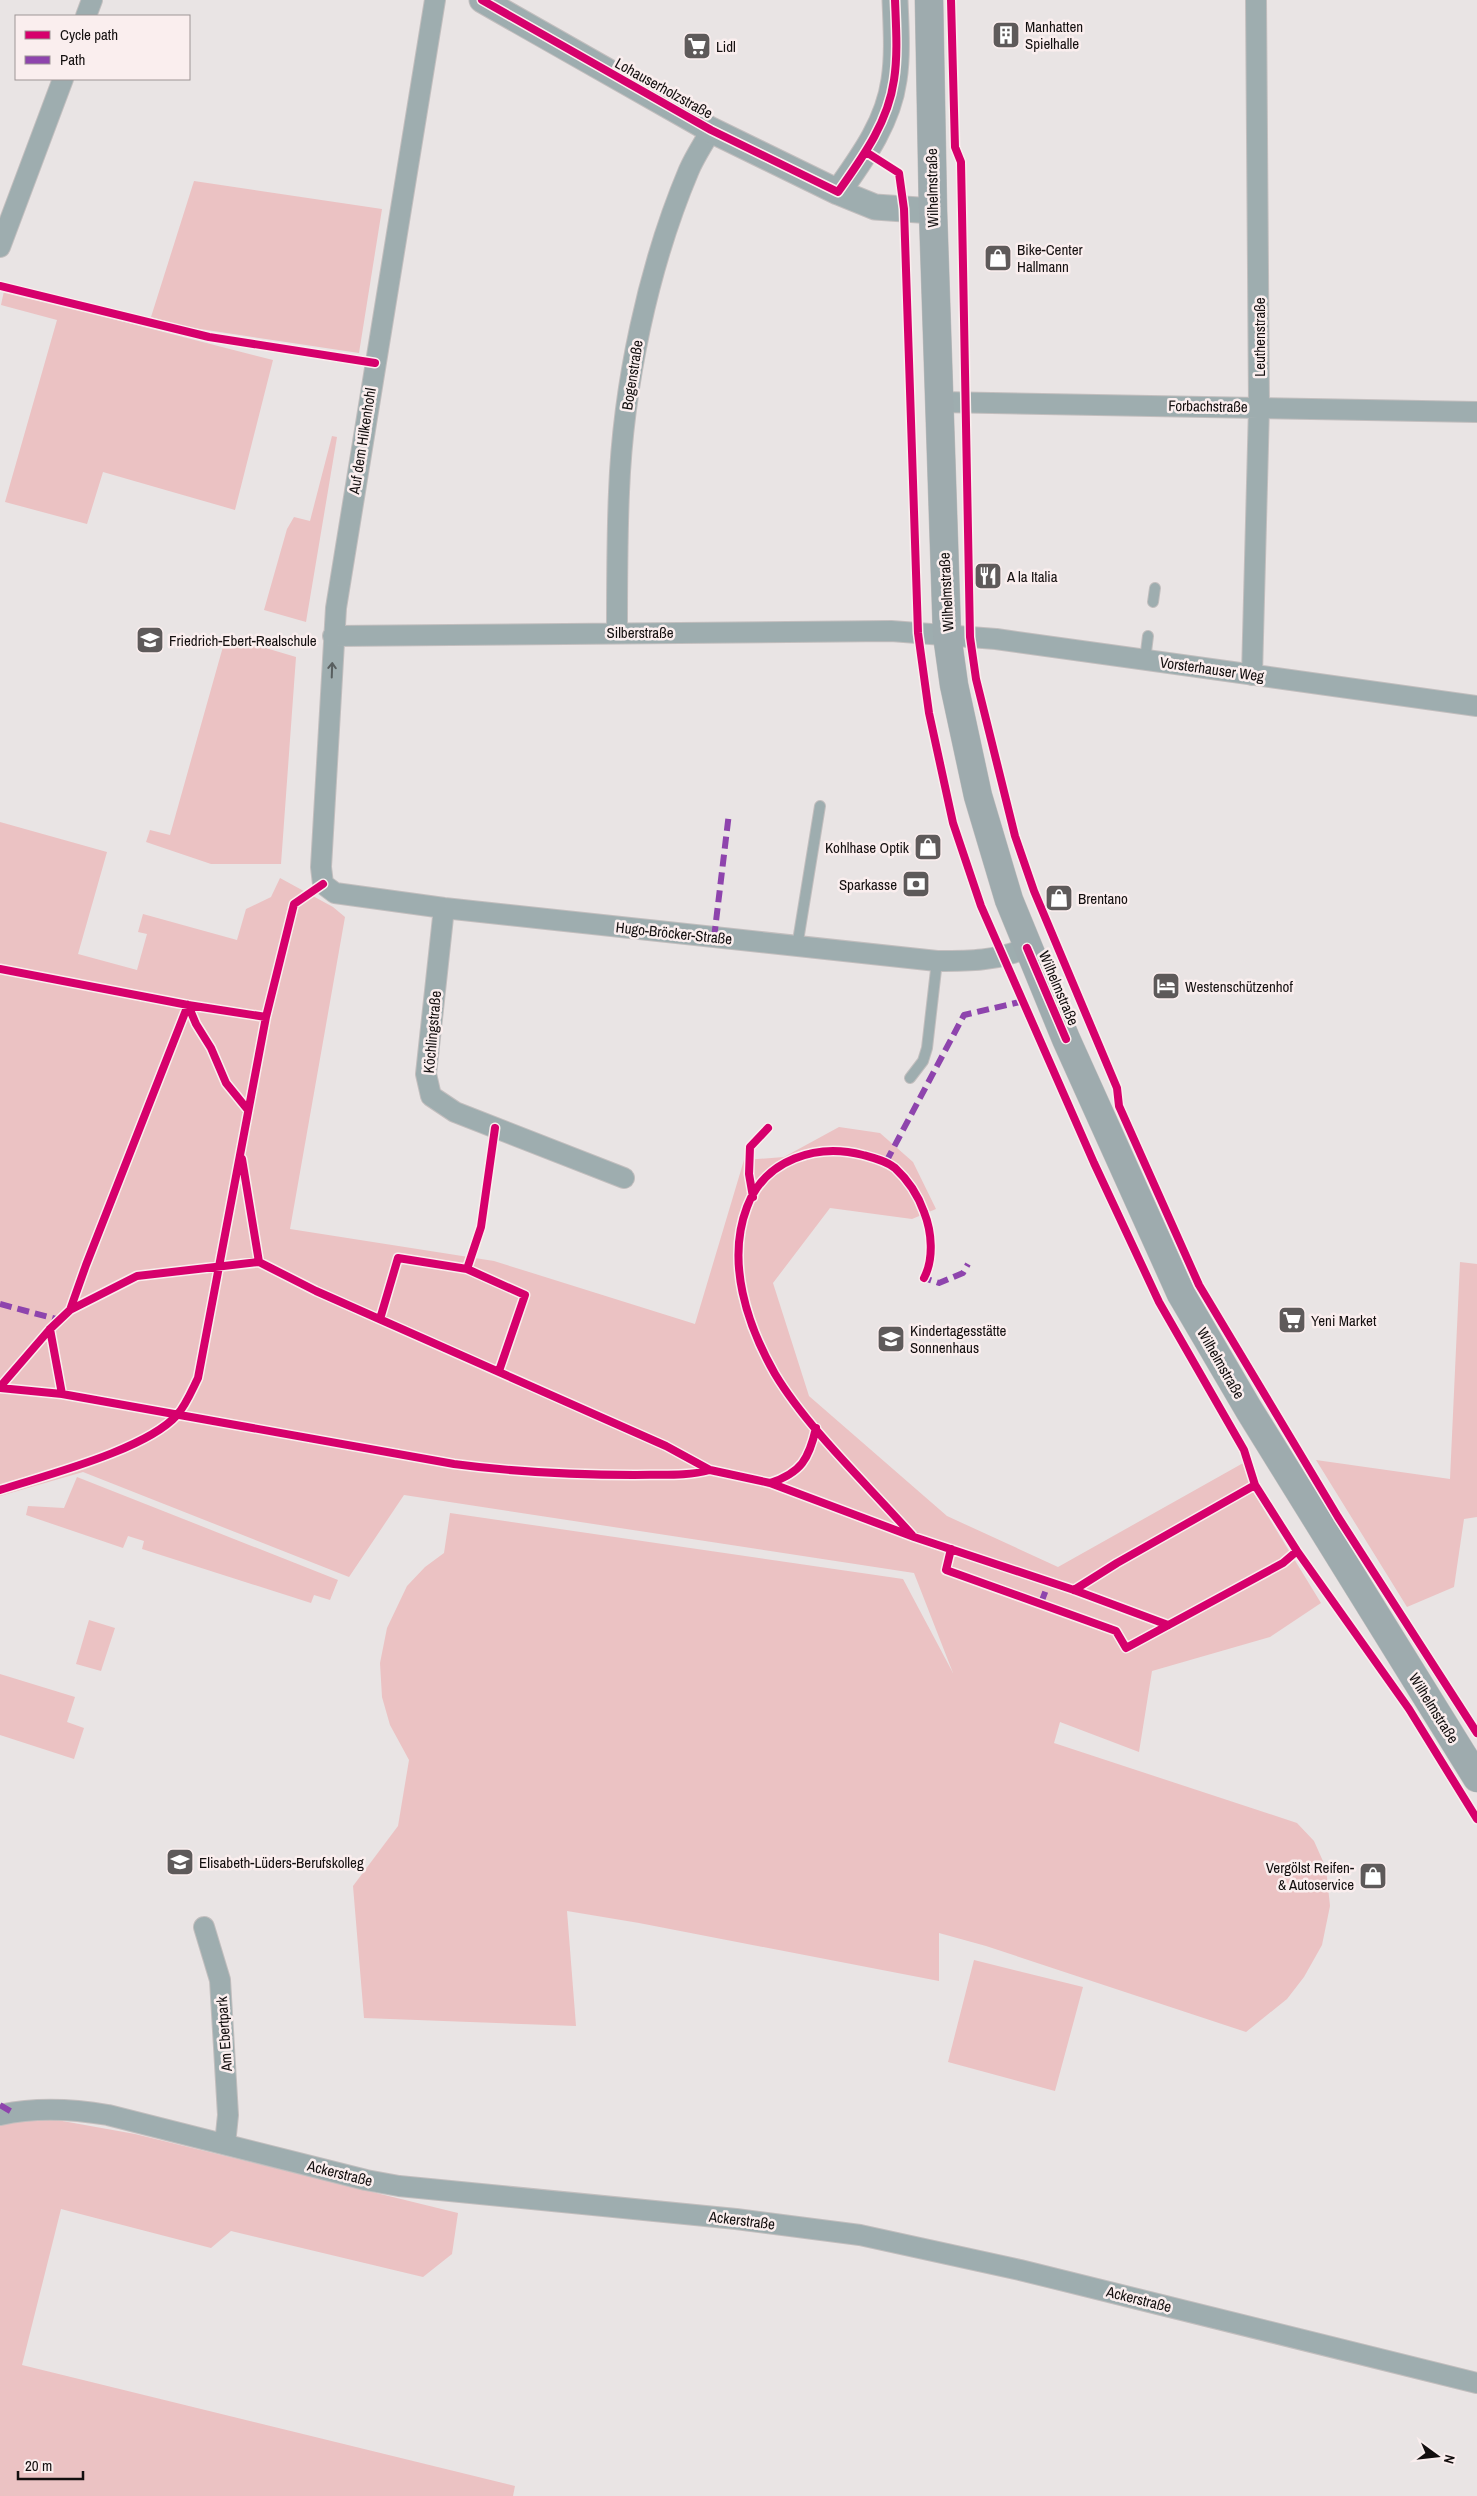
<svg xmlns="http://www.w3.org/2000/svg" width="1477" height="2496" viewBox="0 0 1477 2496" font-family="'Archivo Narrow',sans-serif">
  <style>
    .green { fill: #ebc2c3 }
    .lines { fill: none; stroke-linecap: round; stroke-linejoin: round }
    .service-casing { stroke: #c2bebe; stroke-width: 12 }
    .minor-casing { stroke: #c2bebe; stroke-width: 22 }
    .tertiary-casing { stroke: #c2bebe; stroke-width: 27 }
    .secondary-casing { stroke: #c2bebe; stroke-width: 29 }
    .service { stroke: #9eadaf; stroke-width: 10 }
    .minor { stroke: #9eadaf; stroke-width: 20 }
    .tertiary { stroke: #9eadaf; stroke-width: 25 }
    .secondary { stroke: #9eabae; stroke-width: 28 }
    .quiet { stroke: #8e44ad; stroke-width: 6; stroke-dasharray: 12 6; stroke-linecap: butt }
    .cycleway-casing { stroke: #faeeee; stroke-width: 11 }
    .cycleway { stroke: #d6006c; stroke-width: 8 }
    .oneway { stroke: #585e5f }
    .labels { text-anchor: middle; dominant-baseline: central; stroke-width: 5; stroke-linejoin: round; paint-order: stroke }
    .poi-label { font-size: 15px; fill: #130f0f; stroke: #faeeee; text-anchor: start }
    .street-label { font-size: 15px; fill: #130f0f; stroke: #faeeee }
  </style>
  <rect width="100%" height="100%" fill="#e9e4e4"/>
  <!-- green -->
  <path class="green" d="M 194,181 L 382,209 L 359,353 L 187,327 L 151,317 Z
    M 4,291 L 273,360 L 235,510 L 103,472 L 87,524 L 5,502 L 57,320 L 1,305 Z
    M 332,436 L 337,437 L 306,622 L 264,610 L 287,529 L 294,517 L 310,521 Z
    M 226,636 L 296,657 L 281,864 L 211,864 L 146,842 L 150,830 L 170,835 Z
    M 0,822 L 107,852 L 78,954 L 137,970 L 147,934 L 138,932 L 143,914 L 237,940 L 246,909 L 271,897 L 280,878 L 333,907 L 345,917 L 290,1229 L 494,1261 L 695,1324 L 744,1160 L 784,1157 L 839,1127 L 880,1133 L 913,1162 L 936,1209 L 912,1219 L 830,1208 L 773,1283 L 809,1396 L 947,1516 L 1058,1567 L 1245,1462 L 1253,1492 L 1321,1603 L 1270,1637 L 1152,1671 L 1139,1752 L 1060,1722 L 1054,1743 L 1297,1823 L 1314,1841 L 1326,1868 L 1330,1906 L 1322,1945 L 1304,1977 L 1287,1999 L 1246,2032 L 986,1946 L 939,1933 L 939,1981 L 639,1923 L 567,1911 L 576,2026 L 364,2018 L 353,1886 L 398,1826 L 409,1760 L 390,1725 L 382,1697 L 380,1663 L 387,1628 L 407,1586 L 425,1567 L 444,1553 L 450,1513 L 903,1579 L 953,1673 L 914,1573 L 404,1495 L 349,1577 L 83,1472 L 0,1496 Z
    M 1460,1262 L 1477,1264 L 1477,1517 L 1464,1519 L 1454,1587 L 1407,1607 L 1316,1460 L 1450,1479 Z
    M 77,1477 L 338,1580 L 330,1600 L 314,1595 L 311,1603 L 142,1549 L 144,1541 L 128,1536 L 123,1548 L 26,1515 L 28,1506 L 64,1508 Z
    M 89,1620 L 115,1628 L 101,1671 L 76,1664 Z
    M 0,1674 L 75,1697 L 67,1722 L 84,1728 L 74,1759 L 0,1735 Z
    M 974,1960 L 1083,1987 L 1055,2091 L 948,2062 Z
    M 12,2112 L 135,2134 L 458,2213 L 452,2254 L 423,2277 L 231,2231 L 211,2248 L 61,2209 L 22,2365 L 515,2486 L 513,2496 L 0,2496 L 0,2115 Z"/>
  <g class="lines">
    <defs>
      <path id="service" d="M 1153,602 L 1155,588
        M 1145,660 L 1148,636
        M 797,947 L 820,806
        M 910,1078 L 923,1061 L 927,1048 L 937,961"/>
      <path id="minor" d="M 435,0 L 336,608 L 321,867 L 323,884 L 335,893 L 444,908 L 937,961 C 971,961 995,961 1027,948
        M 86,16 L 92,0
        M 0,247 L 63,79
        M 939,402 L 1477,412
        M 617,632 C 617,585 617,538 619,492 C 623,386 648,267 689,170 C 695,156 704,143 711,130
        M 333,636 L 891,631 L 996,639 L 1477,706
        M 1252,675 L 1259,407 L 1256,0
        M 444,908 L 426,1074 L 431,1096 L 455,1112 L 624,1178
        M 204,1927 L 220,1980 L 228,2115 L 225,2144
        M 0,2115 C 35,2107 73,2109 108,2115 L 366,2180 L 399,2186 L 736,2219 L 860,2235 L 1020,2270 L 1477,2383"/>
      <path id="tertiary" d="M 482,0 L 711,130 L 838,192 L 875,207 L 933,211
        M 838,192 C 862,158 888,123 894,80 C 898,54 896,27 895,0"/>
      <path id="secondary" d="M 929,0 L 933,211 L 947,635 L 954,685 L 978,796 L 1009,900 L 1066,1039 L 1181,1294 L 1249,1410 L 1477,1778"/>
    </defs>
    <!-- service casing -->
    <use href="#service" class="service-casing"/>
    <!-- minor casing -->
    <use href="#minor" class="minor-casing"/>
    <!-- tertiary casing -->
    <use href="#tertiary" class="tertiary-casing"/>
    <!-- secondary casing -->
    <use href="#secondary" class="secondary-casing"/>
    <!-- service -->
    <use href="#service" class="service"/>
    <!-- minor -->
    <use href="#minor" class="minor"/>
    <!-- tertiary -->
    <use href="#tertiary" class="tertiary"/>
    <!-- secondary -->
    <use href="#secondary" class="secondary"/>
    <!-- quiet -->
    <path class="quiet" d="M 714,938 L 729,813
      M 886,1162 L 964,1015 L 1024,1001
      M 926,1274 L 924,1278 L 939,1283 L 963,1273 L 968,1264
      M 0,1304 L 60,1320
      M 1041,1603 L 1049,1582
      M 0,2105 L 12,2112"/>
    <defs>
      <path id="cycleway" d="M 482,0 L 711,130 L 838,192 C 862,158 888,123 894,80 C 898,54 896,27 895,0
        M 951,0 L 955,147 L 961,162 L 962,213 L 970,637 L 976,679 L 1015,836 L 1034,891 L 1117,1088 L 1119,1106 L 1199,1285 L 1338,1517 L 1477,1733
        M 866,152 L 899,173 L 904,209 L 918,633 L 929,713 L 953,823 L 981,906 L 1094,1163 L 1159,1302 L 1244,1450 L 1255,1485 L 1297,1551 L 1409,1709 L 1477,1819
        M 0,286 L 209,337 L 375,363
        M 1027,948 L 1066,1039
        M 0,969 L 188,1005 L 266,1017
        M 188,1005 L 196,1024 L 211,1048 L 226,1083 L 248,1110
        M 242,1159 L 259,1262
        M 753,1197 L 749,1174 L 750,1147 L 768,1128
        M 467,1269 L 481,1227 L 495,1128
        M 70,1310 L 137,1276 L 259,1262 L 316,1291 L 666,1446 L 710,1470 L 770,1483 L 914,1537 L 1074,1590 L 1168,1625
        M 380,1319 L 398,1258 L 467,1269 L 525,1295 L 499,1371
        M 50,1329 L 62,1394
        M 0,1387 L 50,1329 L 70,1310 L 86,1265 L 188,1005
        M 0,1388 L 62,1394 L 454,1464 C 514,1472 574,1475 634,1475 C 660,1474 685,1477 710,1470
        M 770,1483 C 801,1473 809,1459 816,1428
        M 0,1490 C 46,1475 146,1450 177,1415 C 186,1405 192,1390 198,1378 L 266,1017 L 294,904 L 323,884
        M 912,1535 C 869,1486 808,1429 775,1374 C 747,1325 726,1262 747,1207 C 765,1159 817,1143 863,1155 C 874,1158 886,1161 895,1168 C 908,1180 918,1195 924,1212 C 932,1232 934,1259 924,1278
        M 951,1549 L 946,1570 L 1116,1631 L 1126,1648 L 1283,1563 L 1297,1551
        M 1074,1590 L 1117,1563 L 1255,1485"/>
    </defs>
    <!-- cycleway casing -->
    <use href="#cycleway" class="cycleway-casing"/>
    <!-- cycleway -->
    <use href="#cycleway" class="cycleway"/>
  </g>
  <!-- one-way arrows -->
  <defs><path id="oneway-shaft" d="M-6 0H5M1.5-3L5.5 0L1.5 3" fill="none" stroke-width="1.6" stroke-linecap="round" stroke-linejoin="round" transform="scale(1.25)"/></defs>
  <use class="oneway" href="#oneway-shaft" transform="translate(332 670) rotate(-88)"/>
  <!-- icons -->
  <defs>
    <symbol id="building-square" viewBox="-11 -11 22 22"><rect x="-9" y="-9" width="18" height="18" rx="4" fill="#5e5a5a" stroke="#faeeee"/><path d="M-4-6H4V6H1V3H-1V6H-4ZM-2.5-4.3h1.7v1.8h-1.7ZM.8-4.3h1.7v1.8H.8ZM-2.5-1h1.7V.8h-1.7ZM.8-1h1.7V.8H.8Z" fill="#fff"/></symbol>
    <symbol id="supermarket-square" viewBox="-11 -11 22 22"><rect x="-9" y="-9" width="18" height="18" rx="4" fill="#5e5a5a" stroke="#faeeee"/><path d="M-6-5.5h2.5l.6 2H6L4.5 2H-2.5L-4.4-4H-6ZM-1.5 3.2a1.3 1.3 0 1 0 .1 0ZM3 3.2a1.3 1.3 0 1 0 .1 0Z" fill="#fff"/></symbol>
    <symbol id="shop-square" viewBox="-11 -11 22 22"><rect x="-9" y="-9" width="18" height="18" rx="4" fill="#5e5a5a" stroke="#faeeee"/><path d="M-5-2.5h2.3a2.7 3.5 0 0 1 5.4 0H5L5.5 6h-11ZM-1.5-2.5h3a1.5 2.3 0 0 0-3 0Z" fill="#fff"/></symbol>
    <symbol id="restaurant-square" viewBox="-11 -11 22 22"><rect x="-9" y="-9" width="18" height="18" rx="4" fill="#5e5a5a" stroke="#faeeee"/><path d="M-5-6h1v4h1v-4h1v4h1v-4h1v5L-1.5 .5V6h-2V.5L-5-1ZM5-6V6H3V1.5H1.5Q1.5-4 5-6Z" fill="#fff"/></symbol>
    <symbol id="school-square" viewBox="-11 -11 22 22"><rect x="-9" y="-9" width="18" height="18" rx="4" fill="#5e5a5a" stroke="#faeeee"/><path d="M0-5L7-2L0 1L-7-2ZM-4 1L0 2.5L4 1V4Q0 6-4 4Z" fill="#fff"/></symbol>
    <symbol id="bank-square" viewBox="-11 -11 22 22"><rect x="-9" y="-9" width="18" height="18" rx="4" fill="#5e5a5a" stroke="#faeeee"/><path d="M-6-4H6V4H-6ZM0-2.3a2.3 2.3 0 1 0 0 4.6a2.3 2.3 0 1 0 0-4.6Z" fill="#fff"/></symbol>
    <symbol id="hotel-square" viewBox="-11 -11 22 22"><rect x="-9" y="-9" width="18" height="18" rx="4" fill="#5e5a5a" stroke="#faeeee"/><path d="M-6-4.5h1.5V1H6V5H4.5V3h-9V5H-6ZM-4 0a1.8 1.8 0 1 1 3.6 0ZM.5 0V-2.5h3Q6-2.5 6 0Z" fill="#fff"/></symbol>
  </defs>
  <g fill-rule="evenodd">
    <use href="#building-square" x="990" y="19" width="32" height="32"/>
    <use href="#supermarket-square" x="681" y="30" width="32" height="32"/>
    <use href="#shop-square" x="982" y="242" width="32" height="32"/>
    <use href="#restaurant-square" x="972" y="560" width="32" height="32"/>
    <use href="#school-square" x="134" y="624" width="32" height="32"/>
    <use href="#shop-square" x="912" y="831" width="32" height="32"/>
    <use href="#bank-square" x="900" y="868" width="32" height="32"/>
    <use href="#shop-square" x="1043" y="882" width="32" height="32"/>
    <use href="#hotel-square" x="1150" y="970" width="32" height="32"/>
    <use href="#supermarket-square" x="1276" y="1304" width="32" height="32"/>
    <use href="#school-square" x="875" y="1323" width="32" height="32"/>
    <use href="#school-square" x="164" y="1846" width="32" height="32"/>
    <use href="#shop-square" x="1357" y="1860" width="32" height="32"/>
  </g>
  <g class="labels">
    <!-- poi labels -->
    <g class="poi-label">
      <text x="1025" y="26">Manhatten<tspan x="1025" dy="17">Spielhalle</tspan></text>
      <text x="716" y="46">Lidl</text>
      <text x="1017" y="249">Bike-Center<tspan x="1017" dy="17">Hallmann</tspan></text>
      <text x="1007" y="576">A la Italia</text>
      <text x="169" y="640">Friedrich-Ebert-Realschule</text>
      <text x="909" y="847" text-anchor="end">Kohlhase Optik</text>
      <text x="897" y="884" text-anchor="end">Sparkasse</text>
      <text x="1078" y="898">Brentano</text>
      <text x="1185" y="986">Westenschützenhof</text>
      <text x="1311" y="1320">Yeni Market</text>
      <text x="910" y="1330">Kindertagesstätte<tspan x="910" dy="17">Sonnenhaus</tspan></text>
      <text x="199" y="1862">Elisabeth-Lüders-Berufskolleg</text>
      <text x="1354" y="1867" text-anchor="end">Vergölst Reifen-<tspan x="1354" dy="17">&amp; Autoservice</tspan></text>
    </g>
    <!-- street labels -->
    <g class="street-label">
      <text transform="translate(664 88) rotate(29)">Lohauserholzstraße</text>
      <text transform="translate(932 188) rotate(-91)">Wilhelmstraße</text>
      <text transform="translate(1259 337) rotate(-90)">Leuthenstraße</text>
      <text transform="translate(632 375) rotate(-81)">Bogenstraße</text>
      <text transform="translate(1208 406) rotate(1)">Forbachstraße</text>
      <text transform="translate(362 441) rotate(-81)">Auf dem Hilkenhohl</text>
      <text transform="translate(946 592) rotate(-93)">Wilhelmstraße</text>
      <text x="640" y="632">Silberstraße</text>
      <text transform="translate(1212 669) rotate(8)">Vorsterhauser Weg</text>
      <text transform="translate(674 933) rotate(6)">Hugo-Bröcker-Straße</text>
      <text transform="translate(1059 988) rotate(67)">Wilhelmstraße</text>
      <text transform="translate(432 1032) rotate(-85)">Köchlingstraße</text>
      <text transform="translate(1221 1363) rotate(60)">Wilhelmstraße</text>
      <text transform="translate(1434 1708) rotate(58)">Wilhelmstraße</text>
      <text transform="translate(224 2034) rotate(-94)">Am Ebertpark</text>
      <text transform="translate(340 2173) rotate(14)">Ackerstraße</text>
      <text transform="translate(742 2220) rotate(7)">Ackerstraße</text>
      <text transform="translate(1139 2299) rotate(14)">Ackerstraße</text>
    </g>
  </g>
  <!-- legend -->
  <rect x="15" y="15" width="175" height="65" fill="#faeeee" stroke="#9e9595"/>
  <rect x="25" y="31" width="25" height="8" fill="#d6006c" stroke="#9e9595"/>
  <text x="60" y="40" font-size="15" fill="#130f0f">Cycle path</text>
  <rect x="25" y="56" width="25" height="8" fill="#8e44ad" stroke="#9e9595"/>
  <text x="60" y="65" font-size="15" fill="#130f0f">Path</text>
  <!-- north arrow -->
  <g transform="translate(1437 2456) rotate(105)" stroke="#faeeee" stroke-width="4" paint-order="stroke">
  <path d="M0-4L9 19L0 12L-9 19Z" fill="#130f0f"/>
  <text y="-8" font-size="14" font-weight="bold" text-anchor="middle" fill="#130f0f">N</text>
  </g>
  <!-- scale -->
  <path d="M18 2471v8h65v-8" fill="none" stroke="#130f0f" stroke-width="2.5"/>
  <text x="25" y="2471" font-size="15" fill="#130f0f" stroke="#faeeee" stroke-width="4" paint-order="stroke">20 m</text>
</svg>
